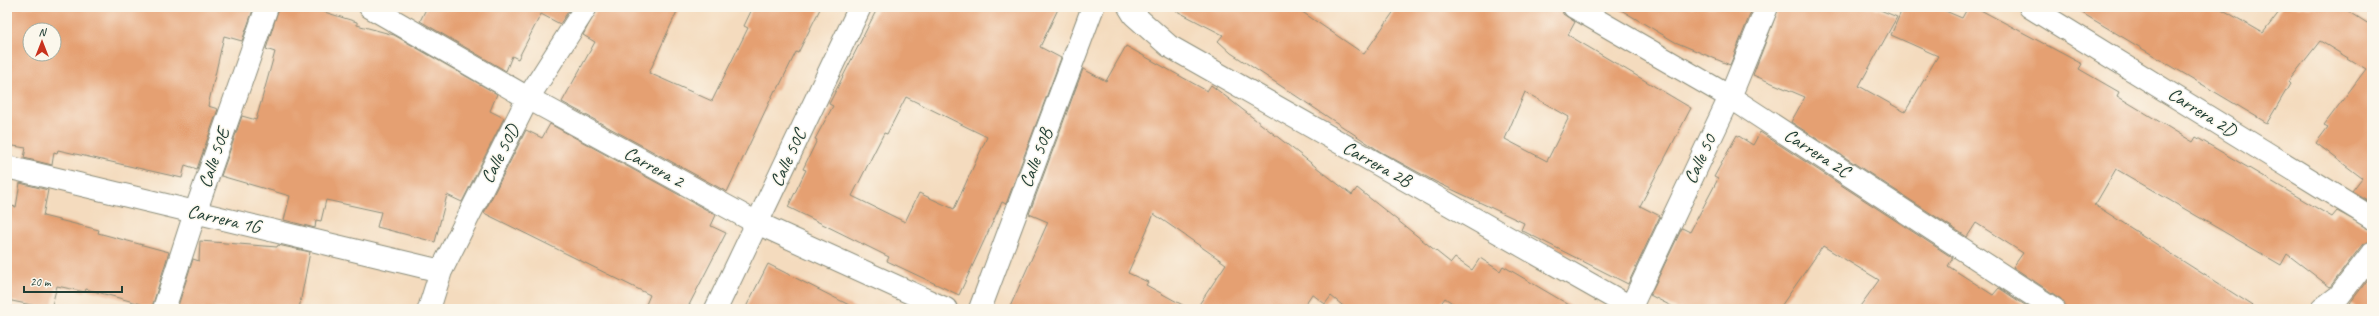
<svg xmlns="http://www.w3.org/2000/svg" width="2379" height="316" viewBox="0 0 2379 316" font-family="Caveat,sans-serif">
  <style>
    .building { fill: #e5a072; fill-rule: evenodd }
    .lines { fill: none; stroke-linecap: round; stroke-linejoin: round }
    .street-casing { stroke: #8a8c79; stroke-width: 24 }
    .street { stroke: #fff; stroke-width: 22 }
    .labels { text-anchor: middle; dominant-baseline: central; stroke-width: 3; stroke-linejoin: round; paint-order: stroke }
    .street-label { font-size: 19px; fill: #1f3d34; stroke: #fbf7ec }
  </style>
  <rect width="100%" height="100%" fill="#fbf7ec"/>
  <filter id="ink" filterUnits="userSpaceOnUse"><feTurbulence type="fractalNoise" baseFrequency=".025" numOctaves="2"/><feDisplacementMap in="SourceGraphic" scale="8" xChannelSelector="R" yChannelSelector="G"/><feConvolveMatrix kernelMatrix="1 2 1 2 8 2 1 2 1" color-interpolation-filters="sRGB"/></filter>
  <filter id="wash" filterUnits="userSpaceOnUse"><feTurbulence type="fractalNoise" baseFrequency=".012" numOctaves="4" result="noise"/><feDisplacementMap in="SourceGraphic" scale="16" xChannelSelector="R" yChannelSelector="G"/><feGaussianBlur stdDeviation="0.9" result="paint"/><feColorMatrix in="noise" values="0 0 0 0 0 0 0 0 0 0 0 0 0 0 0 0 0 1.4 0 .05"/><feComposite in="paint" operator="in"/></filter>
  <g filter="url(#wash)">
    <rect width="100%" height="100%" fill="#f4dbbe"/>
    <g id="blocks">
      <!-- building -->
      <path class="building" d="M 7,7 L 254,7 L 242,41 L 224,36 L 208,106 L 218,109 L 197,169 L 185,165 L 182,178 L 58,150 L 57,153 L 54,152 L 52,165 L 24,158 L 26,148 L 7,145 ZM 30,30 L 54,30 L 54,54 L 30,54 Z
        M 279,7 L 308,7 L 357,22 L 357,25 L 394,35 L 497,94 L 490,111 L 504,118 L 462,202 L 447,195 L 435,242 L 377,227 L 381,212 L 326,200 L 321,221 L 316,220 L 315,228 L 284,220 L 290,196 L 221,176 L 242,116 L 256,120 L 275,52 L 266,49 Z
        M 427,7 L 571,7 L 560,24 L 541,14 L 518,59 L 512,56 L 506,71 L 420,21 Z
        M 598,7 L 679,7 L 649,73 L 712,101 L 748,28 L 744,26 L 753,7 L 821,7 L 798,53 L 796,52 L 777,91 L 775,90 L 727,192 L 562,102 L 595,42 L 583,35 Z
        M 878,7 L 1059,7 L 1040,47 L 1061,58 L 1006,204 L 1002,202 L 959,295 L 887,261 L 889,257 L 788,207 L 806,170 L 803,169 L 817,140 L 815,139 L 833,106 L 829,104 ZM 906,97 L 987,137 L 954,209 L 919,193 L 905,222 L 852,196 L 884,133 L 887,134 Z
        M 1169,7 L 1295,7 L 1364,54 L 1397,7 L 1562,7 L 1563,14 L 1575,22 L 1568,35 L 1691,108 L 1640,206 L 1660,216 L 1628,284 L 1521,230 L 1524,223 L 1436,182 L 1381,152 L 1231,53 L 1218,41 L 1223,35 ZM 1525,92 L 1569,117 L 1547,161 L 1505,139 Z
        M 1616,7 L 1753,7 L 1730,65 L 1675,42 Z
        M 1779,7 L 1873,7 L 1897,17 L 1859,86 L 1905,112 L 1938,56 L 1891,35 L 1903,7 L 1936,7 L 1962,18 L 1968,7 L 1975,7 L 2082,64 L 2079,69 L 2119,92 L 2117,96 L 2193,142 L 2196,137 L 2332,217 L 2337,211 L 2372,230 L 2372,241 L 2362,245 L 2330,287 L 2287,254 L 2281,265 L 2116,169 L 2095,205 L 2258,309 L 2066,309 L 2061,299 L 2013,267 L 2023,253 L 1976,223 L 1967,237 L 1791,122 L 1805,97 L 1753,75 Z
        M 2072,7 L 2218,7 L 2263,33 L 2283,7 L 2342,7 L 2372,26 L 2372,203 L 2352,191 L 2362,178 L 2316,143 L 2328,127 L 2324,125 L 2366,69 L 2320,41 L 2288,82 L 2290,84 L 2267,123 Z
        M 1126,46 L 1207,91 L 1211,85 L 1352,195 L 1357,188 L 1451,263 L 1455,258 L 1472,270 L 1480,258 L 1500,271 L 1503,266 L 1576,309 L 1461,309 L 1445,298 L 1437,309 L 1347,309 L 1331,296 L 1325,304 L 1312,294 L 1302,309 L 1196,309 L 1226,264 L 1154,214 L 1128,273 L 1148,282 L 1146,285 L 1190,309 L 1009,309 L 1048,222 L 1029,214 L 1083,69 L 1106,81 Z
        M 550,124 L 716,215 L 711,226 L 726,233 L 687,309 L 644,309 L 650,295 L 484,213 L 526,130 L 542,138 Z
        M 1760,132 L 1953,258 L 1948,266 L 1993,295 L 1999,288 L 2031,309 L 1858,309 L 1879,280 L 1823,246 L 1779,309 L 1677,309 L 1650,295 L 1682,228 L 1690,232 L 1718,179 L 1714,177 L 1737,135 L 1753,145 Z
        M 20,183 L 48,190 L 43,216 L 99,230 L 98,233 L 169,252 L 152,307 L 86,289 L 85,292 L 57,286 L 51,309 L 7,300 L 7,205 L 16,207 Z
        M 200,241 L 277,247 L 278,245 L 310,252 L 299,309 L 177,309 L 193,259 L 199,261 Z
        M 768,264 L 857,309 L 745,309 Z
        M 2372,274 L 2372,309 L 2358,309 L 2350,303 Z"/>
    </g>
  </g>
  <g filter="url(#ink)">
    <use href="#blocks" fill-opacity="0" stroke="#8a8c79" stroke-width="1"/>
    <g class="lines">
      <defs>
        <path id="street" d="M 370,7 L 528,98 L 757,223 L 946,309
          M 1129,7 L 1134,15 L 1169,46 L 1634,309
          M 1574,7 L 1730,97 L 2054,309
          M 2030,7 L 2372,218
          M 7,167 L 441,271
          M 164,309 L 195,213 L 267,7
          M 429,309 L 441,271 L 528,98 L 586,7
          M 716,309 L 860,7
          M 980,309 L 1093,7
          M 1630,309 L 1730,97 L 1767,7
          M 2322,309 L 2339,296 L 2372,253"/>
      </defs>
      <!-- street casing -->
      <use href="#street" class="street-casing"/>
      <!-- street -->
      <use href="#street" class="street"/>
    </g>
  </g>
  <g class="labels">
    <!-- street labels -->
    <g class="street-label">
      <text transform="translate(2202 112) rotate(32)">Carrera 2D</text>
      <text transform="translate(1817 153) rotate(33)">Carrera 2C</text>
      <text transform="translate(500 154) rotate(-63)">Calle 50D</text>
      <text transform="translate(214 158) rotate(-71)">Calle 50E</text>
      <text transform="translate(788 158) rotate(-65)">Calle 50C</text>
      <text transform="translate(1036 158) rotate(-69)">Calle 50B</text>
      <text transform="translate(1700 159) rotate(-65)">Calle 50</text>
      <text transform="translate(1377 164) rotate(29)">Carrera 2B</text>
      <text transform="translate(654 167) rotate(29)">Carrera 2</text>
      <text transform="translate(224 219) rotate(13)">Carrera 1G</text>
    </g>
  </g>
  <!-- margin -->
  <rect width="2379" height="316" fill="none" stroke="#fbf7ec" stroke-width="24"/>
  <!-- north arrow -->
  <g transform="translate(42 42)"><circle r="19" fill="#fbf7ec" stroke="#a3ada2"/>
  <path d="M0-3L7 15L0 10L-7 15Z" fill="#c8321e"/>
  <text y="-6" font-size="11" font-weight="bold" text-anchor="middle" fill="#1f3d34">N</text>
  </g>
  <!-- scale -->
  <path d="M24 286v6h98v-6" fill="none" stroke="#1f3d34" stroke-width="2"/>
  <text x="30" y="286" font-size="12" fill="#1f3d34" stroke="#fbf7ec" stroke-width="3" paint-order="stroke">20 m</text>
</svg>
